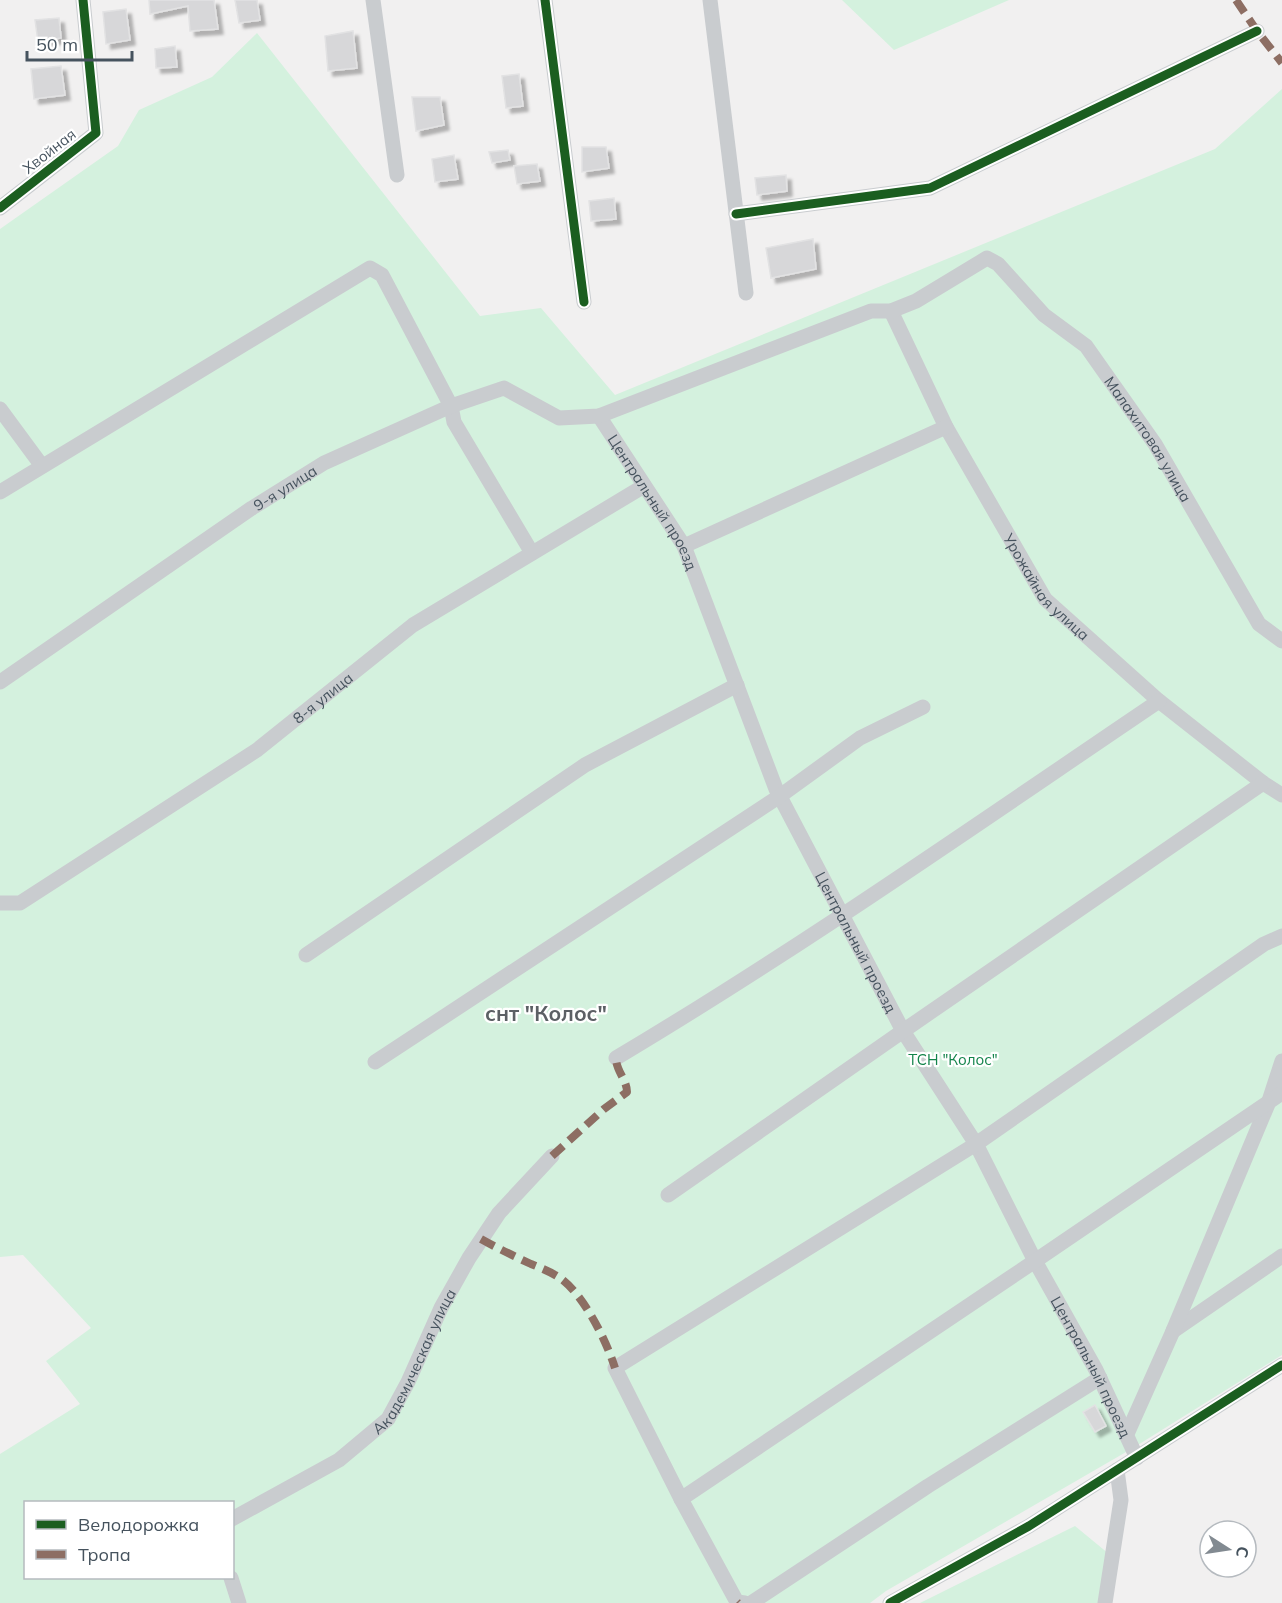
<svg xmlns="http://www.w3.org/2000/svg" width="1282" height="1603" viewBox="0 0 1282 1603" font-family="Mulish,sans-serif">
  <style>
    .green { fill: #d4f1de; fill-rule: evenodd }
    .building { fill: #d7d7d9; stroke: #e2e2e3; stroke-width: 1.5; filter: url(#shadow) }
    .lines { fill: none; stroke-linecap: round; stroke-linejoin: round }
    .minor { stroke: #c9cccf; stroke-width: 15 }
    .quiet { stroke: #8d6e63; stroke-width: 8; stroke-dasharray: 15 8; stroke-linecap: butt }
    .cycleway-casing { stroke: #fff; stroke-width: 13 }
    .cycleway { stroke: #1b5e20; stroke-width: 9 }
    .labels { text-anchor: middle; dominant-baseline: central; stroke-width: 4.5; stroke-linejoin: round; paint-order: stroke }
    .street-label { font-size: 15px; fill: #46535e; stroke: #fff }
    .park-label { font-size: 15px; fill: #13844b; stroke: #fff }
    .district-label { font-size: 21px; font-weight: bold; fill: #5c6065; stroke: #fff }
  </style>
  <defs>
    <filter id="shadow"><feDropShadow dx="5" dy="5" stdDeviation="1.5" flood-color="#0004"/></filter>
  </defs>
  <rect width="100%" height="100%" fill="#f1f0f0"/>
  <!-- green -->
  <path class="green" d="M 842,0 L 1009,0 L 894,50 Z
    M 257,33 L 480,316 L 541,308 L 615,395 L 1215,149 L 1282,89 L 1282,1355 L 1133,1448 L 886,1591 L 870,1603 L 0,1603 L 0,1454 L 80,1404 L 46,1361 L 91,1328 L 23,1255 L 0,1257 L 0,229 L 118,146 L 139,110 L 212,77 ZM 26,1502 L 232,1502 L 232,1578 L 26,1578 Z
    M 1075,1526 L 1109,1554 L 1099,1603 L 920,1603 Z"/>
  <!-- building -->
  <path class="building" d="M 149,0 L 214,0 L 218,29 L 190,31 L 188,6 L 150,14 Z
    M 235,0 L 257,0 L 260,20 L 239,23 Z
    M 126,9 L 130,40 L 106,44 L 103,12 Z
    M 59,18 L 61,38 L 38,42 L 35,20 Z
    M 353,31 L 357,68 L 328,71 L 325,36 Z
    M 175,46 L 177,67 L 156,68 L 155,49 Z
    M 61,66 L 65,95 L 34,99 L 31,69 Z
    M 519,74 L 523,106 L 506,108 L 502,76 Z
    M 412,97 L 440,97 L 444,125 L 416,131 Z
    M 582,147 L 606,147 L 609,168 L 582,172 Z
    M 508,150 L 510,160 L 492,163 L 489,152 Z
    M 454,155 L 458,179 L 435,182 L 432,159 Z
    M 537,164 L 540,181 L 517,184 L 514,166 Z
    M 786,175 L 787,191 L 757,195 L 755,178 Z
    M 614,198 L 616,219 L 591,221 L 589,201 Z
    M 813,239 L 816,269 L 771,278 L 766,248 Z
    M 1095,1405 L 1106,1426 L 1095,1432 L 1083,1412 Z"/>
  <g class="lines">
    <!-- minor -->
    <g class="minor">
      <path d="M 373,0 L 397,175"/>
      <path d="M 545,0 L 584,302"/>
      <path d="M 710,0 L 746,293"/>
      <path d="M 0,208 L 96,133 L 83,0"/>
      <path d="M 736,214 L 930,188 L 1257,31"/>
      <path id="s1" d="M 891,311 L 946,427 L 1045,599 L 1159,701 L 1263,783 L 1282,795"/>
      <path d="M 0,409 L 42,466"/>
      <path id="s2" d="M 599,416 L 684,546 L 776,789 L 903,1031 L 976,1144 L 1035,1261 L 1096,1370 L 1137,1458"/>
      <path d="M 0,492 L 370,268 L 382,275 L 451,406 L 454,422 L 532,553"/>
      <path d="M 684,546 L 946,427"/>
      <path id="s3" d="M 0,682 L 252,508 L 324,463 L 451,406 L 504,388 L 559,418 L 599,416 L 871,311 L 891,311 L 916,301 L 987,258 L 998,264 L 1044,315 L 1086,346 L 1155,444 L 1259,624 L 1282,641"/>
      <path id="s4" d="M 0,903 L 20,903 L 257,750 L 413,625 L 644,486"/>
      <path d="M 306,955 L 585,765 L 737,685"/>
      <path d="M 616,1058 C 802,947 980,822 1159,701"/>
      <path d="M 375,1062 L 780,796 L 860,738 L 923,707"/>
      <path d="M 668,1195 L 903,1031 L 1263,783"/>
      <path d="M 1173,1331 L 1282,1256"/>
      <path d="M 1127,1434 L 1173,1331 L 1268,1104 L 1282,1061"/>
      <path d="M 681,1499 L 1035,1261 L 1282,1093"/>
      <path id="s5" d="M 232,1519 L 339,1460 L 388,1419 L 408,1382 L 441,1308 L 469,1258 L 499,1213 L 552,1156"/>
      <path d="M 231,1578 L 239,1603"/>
      <path d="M 745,1603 L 737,1602 L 681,1499 L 615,1368 L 976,1144 L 1264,944 L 1282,936"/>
      <path d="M 751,1603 L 928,1486 L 1100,1378"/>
      <path d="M 890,1603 L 1029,1526 L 1282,1365"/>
      <path d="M 1105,1603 L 1121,1500 L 1117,1470"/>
    </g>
    <!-- quiet -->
    <path class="quiet" d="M 1236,0 L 1257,31 L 1282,63
      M 552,1156 L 604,1109 L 627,1092 C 627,1080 616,1071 616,1058
      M 481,1239 C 497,1248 514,1256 531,1264 C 541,1268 551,1272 560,1278 C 584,1295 606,1340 615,1368
      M 737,1602 L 738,1603"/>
    <defs>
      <path id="cycleway" d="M 545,0 L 584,302
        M 0,208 L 96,133 L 83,0
        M 736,214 L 930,188 L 1257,31
        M 890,1603 L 1029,1526 L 1282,1365"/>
    </defs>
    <!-- cycleway casing -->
    <use href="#cycleway" class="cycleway-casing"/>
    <!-- cycleway -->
    <use href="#cycleway" class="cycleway"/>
  </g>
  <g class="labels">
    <!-- street labels -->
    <g class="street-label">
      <text transform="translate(49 151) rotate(-38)">Хвойная</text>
      <text stroke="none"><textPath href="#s3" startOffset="1356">Малахитовая улица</textPath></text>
      <text stroke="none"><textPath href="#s3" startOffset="345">9-я улица</textPath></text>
      <text stroke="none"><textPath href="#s2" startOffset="102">Центральный проезд</textPath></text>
      <text stroke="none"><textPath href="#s1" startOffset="318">Урожайная улица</textPath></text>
      <text stroke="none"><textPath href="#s4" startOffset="386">8-я улица</textPath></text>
      <text stroke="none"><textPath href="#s2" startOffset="588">Центральный проезд</textPath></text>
      <text stroke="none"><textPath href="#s5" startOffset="249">Академическая улица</textPath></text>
      <text stroke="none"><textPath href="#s2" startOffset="1074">Центральный проезд</textPath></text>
    </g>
    <!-- park labels -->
    <g class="park-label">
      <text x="953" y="1059">ТСН "Колос"</text>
    </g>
    <!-- district labels -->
    <g class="district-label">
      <text x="546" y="1013">снт "Колос"</text>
    </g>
  </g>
  <!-- legend -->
  <rect x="24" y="1501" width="210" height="78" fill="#ffffff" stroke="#b5babf" stroke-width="1.5"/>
  <rect x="36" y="1520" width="30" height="9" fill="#1b5e20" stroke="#b5babf" stroke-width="1.5"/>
  <text x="78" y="1531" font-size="18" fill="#46535e">Велодорожка</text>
  <rect x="36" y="1550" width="30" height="9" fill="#8d6e63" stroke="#b5babf" stroke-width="1.5"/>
  <text x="78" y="1561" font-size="18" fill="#46535e">Тропа</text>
  <!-- north arrow -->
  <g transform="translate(1228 1549) rotate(102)"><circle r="28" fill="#ffffff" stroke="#b5babf" stroke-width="1.5"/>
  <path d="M0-4.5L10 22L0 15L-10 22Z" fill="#828a91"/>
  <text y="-9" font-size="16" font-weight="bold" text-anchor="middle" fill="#46535e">С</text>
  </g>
  <!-- scale -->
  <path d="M27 51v9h105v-9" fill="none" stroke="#46535e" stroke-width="3"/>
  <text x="36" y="51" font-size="18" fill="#46535e" stroke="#ffffff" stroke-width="4.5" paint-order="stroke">50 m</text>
</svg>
